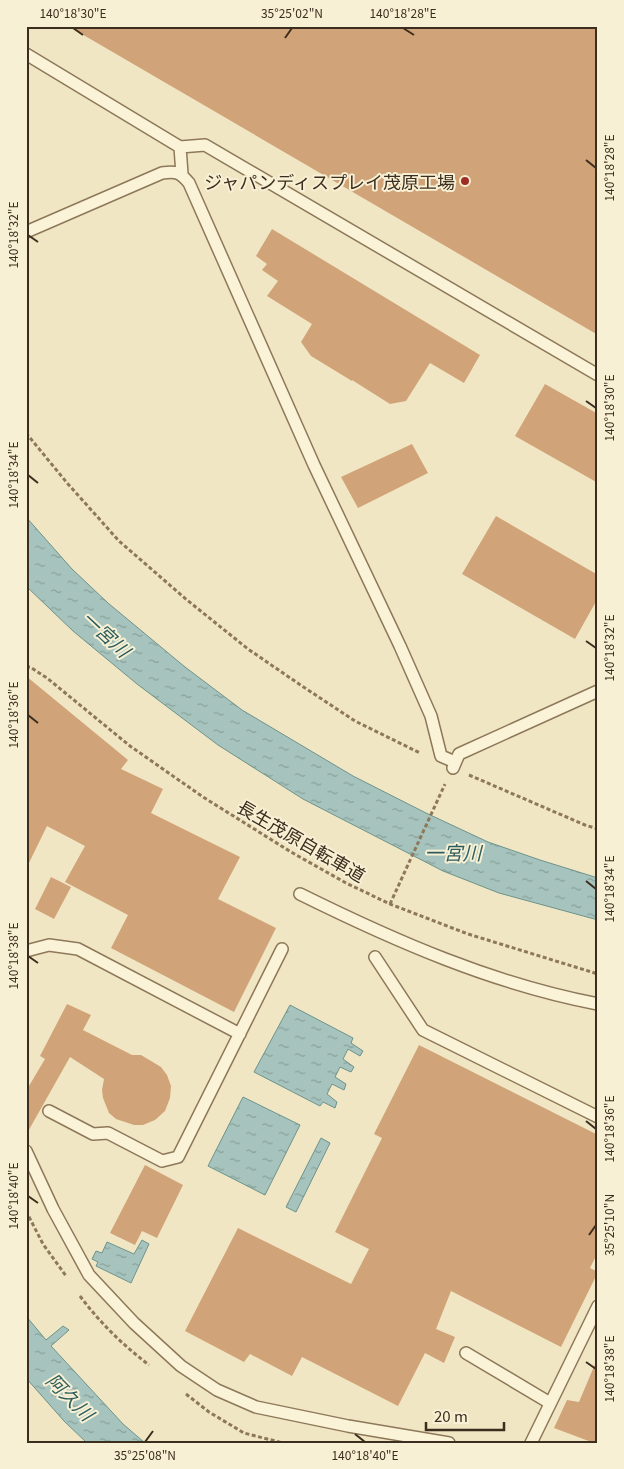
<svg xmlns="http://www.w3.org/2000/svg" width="624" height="1469" viewBox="0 0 624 1469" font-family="Georgia,'Noto Sans JP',serif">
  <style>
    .water { fill: url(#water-ripples); stroke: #6c938c }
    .building { fill: #d1a378 }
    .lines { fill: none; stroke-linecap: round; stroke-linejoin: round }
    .service-casing { stroke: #8d7859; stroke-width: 14 }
    .path { stroke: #8d7859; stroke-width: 3; stroke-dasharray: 4 2.5; stroke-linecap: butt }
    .service { stroke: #fbf3d8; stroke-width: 11 }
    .ticks { fill: none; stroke: #3c2e1e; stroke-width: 2 }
    .poi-dot { fill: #9f2c25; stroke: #f8f0d4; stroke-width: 2 }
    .labels { text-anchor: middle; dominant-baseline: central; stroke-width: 4; stroke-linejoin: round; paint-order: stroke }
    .poi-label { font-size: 18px; fill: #3c2e1e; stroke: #f8f0d4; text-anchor: end }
    .street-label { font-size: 18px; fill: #3c2e1e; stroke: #f8f0d4 }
    .water-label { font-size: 19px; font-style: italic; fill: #2c5c5c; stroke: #f8f0d4 }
    .neatline { fill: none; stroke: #3c2e1e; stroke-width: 2 }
    .ticks-label { font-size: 12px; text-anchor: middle; fill: #3c2e1e }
  </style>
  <defs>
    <pattern id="water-ripples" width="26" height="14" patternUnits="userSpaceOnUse" patternTransform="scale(1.25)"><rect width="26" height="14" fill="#a6c4bd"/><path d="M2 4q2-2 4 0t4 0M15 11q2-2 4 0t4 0" fill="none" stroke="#88a099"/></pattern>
  </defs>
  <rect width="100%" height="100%" fill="#f1e6c4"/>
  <!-- water -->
  <path class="water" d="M 26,517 L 72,569 L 108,603 L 185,667 L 242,710 L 353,776 L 426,813 L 488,842 L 540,860 L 598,878 L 598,920 L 499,893 L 443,871 L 303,799 L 218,745 L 137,684 L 73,631 L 26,586 Z
    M 290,1005 L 353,1038 L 351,1043 L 363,1051 L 360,1056 L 348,1049 L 343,1059 L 354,1067 L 351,1072 L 340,1067 L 335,1077 L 346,1084 L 344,1090 L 332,1084 L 327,1094 L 337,1102 L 335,1108 L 323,1102 L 320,1106 L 254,1072 Z
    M 243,1097 L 300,1125 L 265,1195 L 208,1166 Z
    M 321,1138 L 330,1143 L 296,1212 L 286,1207 Z
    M 142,1240 L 149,1244 L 131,1283 L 96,1266 L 98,1262 L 92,1259 L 96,1251 L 102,1253 L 107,1242 L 134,1254 Z
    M 26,1316 L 46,1340 L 63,1326 L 69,1330 L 51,1346 L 123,1424 L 145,1443 L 87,1443 L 64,1421 L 26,1378 Z"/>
  <!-- building -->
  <path class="building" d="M 68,26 L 598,26 L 598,335 Z
    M 272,229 L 480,355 L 464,383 L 430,363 L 406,401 L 390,404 L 352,380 L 352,381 L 311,356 L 301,342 L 312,324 L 267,296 L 278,281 L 262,270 L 267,264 L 256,256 Z
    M 545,384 L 598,414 L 598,483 L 515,436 Z
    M 412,444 L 428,473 L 358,508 L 341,477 Z
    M 496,516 L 598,575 L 598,598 L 575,639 L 462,574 Z
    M 26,676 L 128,760 L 121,769 L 163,789 L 151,813 L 240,857 L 218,899 L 276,928 L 234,1012 L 111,948 L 128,915 L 65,882 L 85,846 L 47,826 L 26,869 Z
    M 51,877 L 71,887 L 54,919 L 35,909 Z
    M 67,1004 L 91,1015 L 83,1030 L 132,1055 L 141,1055 L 161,1067 L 167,1075 L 171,1086 L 170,1098 L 165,1111 L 155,1120 L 143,1125 L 134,1125 L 116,1119 L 109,1113 L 103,1098 L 102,1090 L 104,1079 L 70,1057 L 26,1135 L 26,1091 L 45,1059 L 40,1056 Z
    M 419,1045 L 598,1135 L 598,1252 L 590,1268 L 598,1272 L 561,1347 L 451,1291 L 436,1329 L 455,1337 L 444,1363 L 425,1353 L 398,1406 L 302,1357 L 292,1376 L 250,1354 L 244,1362 L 185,1331 L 238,1228 L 351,1284 L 369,1249 L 335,1232 L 382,1138 L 374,1134 Z
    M 145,1165 L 183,1185 L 157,1238 L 142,1231 L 135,1245 L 110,1233 Z
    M 598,1357 L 598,1443 L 594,1443 L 554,1428 L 567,1400 L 579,1402 Z"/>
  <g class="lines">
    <defs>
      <path id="service" d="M 26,54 L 180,147 L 182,174
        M 180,147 L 205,145 L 598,375
        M 26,232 L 162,173 C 176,171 180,172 189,183 L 314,465 L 400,646 L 431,716 L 441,756 L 455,762
        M 453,768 L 459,754 L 598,691
        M 300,894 C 395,941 493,984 598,1004
        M 26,951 L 49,945 L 78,949 L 240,1034
        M 375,957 L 423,1030 L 598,1117
        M 49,1111 L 93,1134 L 108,1133 L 162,1161 L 178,1157 L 282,949
        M 26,1151 L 53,1209 L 89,1275 L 134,1323 L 181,1366 L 217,1390 L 256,1407 L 348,1426 L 449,1443
        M 466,1353 L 550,1403
        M 531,1443 L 598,1306"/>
    </defs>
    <!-- service casing -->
    <use href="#service" class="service-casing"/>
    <!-- path -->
    <path class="path" d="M 26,433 L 68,484 L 119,541 L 187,600 L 248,649 L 299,684 L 355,721 L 420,753
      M 26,667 L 30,667 L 47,678 L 130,746 L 203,797 L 291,852 L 346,883 L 390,904 L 468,934 L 598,974
      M 469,775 L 585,825 L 598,829
      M 390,904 L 445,784
      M 26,1211 L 43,1244 L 66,1276
      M 80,1296 C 100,1323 123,1345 149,1365
      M 186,1394 L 209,1412 L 244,1433 L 283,1443"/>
    <!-- service -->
    <use href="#service" class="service"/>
  </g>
  <!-- ticks -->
  <path class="ticks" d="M 73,28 L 83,35M 403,28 L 414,35M 285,38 L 292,28M 586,160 L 596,168M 28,235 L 38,242M 586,401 L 596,408M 28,475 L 38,483M 586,641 L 596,648M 28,715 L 38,723M 586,881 L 596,889M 28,956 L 38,963M 586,1121 L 596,1129M 28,1196 L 38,1203M 589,1235 L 596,1225M 586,1362 L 596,1369M 355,1434 L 365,1442M 145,1442 L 153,1431"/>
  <!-- markers -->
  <circle class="poi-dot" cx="465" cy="181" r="5"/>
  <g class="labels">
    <!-- poi labels -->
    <g class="poi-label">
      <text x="455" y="181">ジャパンディスプレイ茂原工場</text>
    </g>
    <!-- street labels -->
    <g class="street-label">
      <text transform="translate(302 840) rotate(30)">長生茂原自転車道</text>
    </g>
    <!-- water labels -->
    <g class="water-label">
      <text transform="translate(107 633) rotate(43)">一宮川</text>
      <text x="453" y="851">一宮川</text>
      <text transform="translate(71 1396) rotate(45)">阿久川</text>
    </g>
  </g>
  <!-- border -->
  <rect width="624" height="1469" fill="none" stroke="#f8f0d4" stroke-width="55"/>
  <!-- scale -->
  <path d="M426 1422v8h78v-8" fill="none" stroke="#3c2e1e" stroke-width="2.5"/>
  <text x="434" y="1422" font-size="15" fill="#3c2e1e" stroke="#f8f0d4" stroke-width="4" paint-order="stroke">20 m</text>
  <rect x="28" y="28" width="568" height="1414" class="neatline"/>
  <g class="ticks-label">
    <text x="73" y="18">140°18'30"E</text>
    <text x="292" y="18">35°25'02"N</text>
    <text x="403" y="18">140°18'28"E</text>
    <text transform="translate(610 168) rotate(-90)" y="4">140°18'28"E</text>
    <text transform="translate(14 235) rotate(-90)" y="4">140°18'32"E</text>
    <text transform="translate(610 408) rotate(-90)" y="4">140°18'30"E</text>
    <text transform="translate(14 475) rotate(-90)" y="4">140°18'34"E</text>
    <text transform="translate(610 648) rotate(-90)" y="4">140°18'32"E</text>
    <text transform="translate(14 715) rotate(-90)" y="4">140°18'36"E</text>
    <text transform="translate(610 889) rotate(-90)" y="4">140°18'34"E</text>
    <text transform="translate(14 956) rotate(-90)" y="4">140°18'38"E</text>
    <text transform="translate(610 1129) rotate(-90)" y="4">140°18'36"E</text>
    <text transform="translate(14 1196) rotate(-90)" y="4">140°18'40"E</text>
    <text transform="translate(610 1225) rotate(-90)" y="4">35°25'10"N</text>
    <text transform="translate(610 1369) rotate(-90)" y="4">140°18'38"E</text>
    <text x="145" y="1460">35°25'08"N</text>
    <text x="365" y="1460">140°18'40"E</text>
  </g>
</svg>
